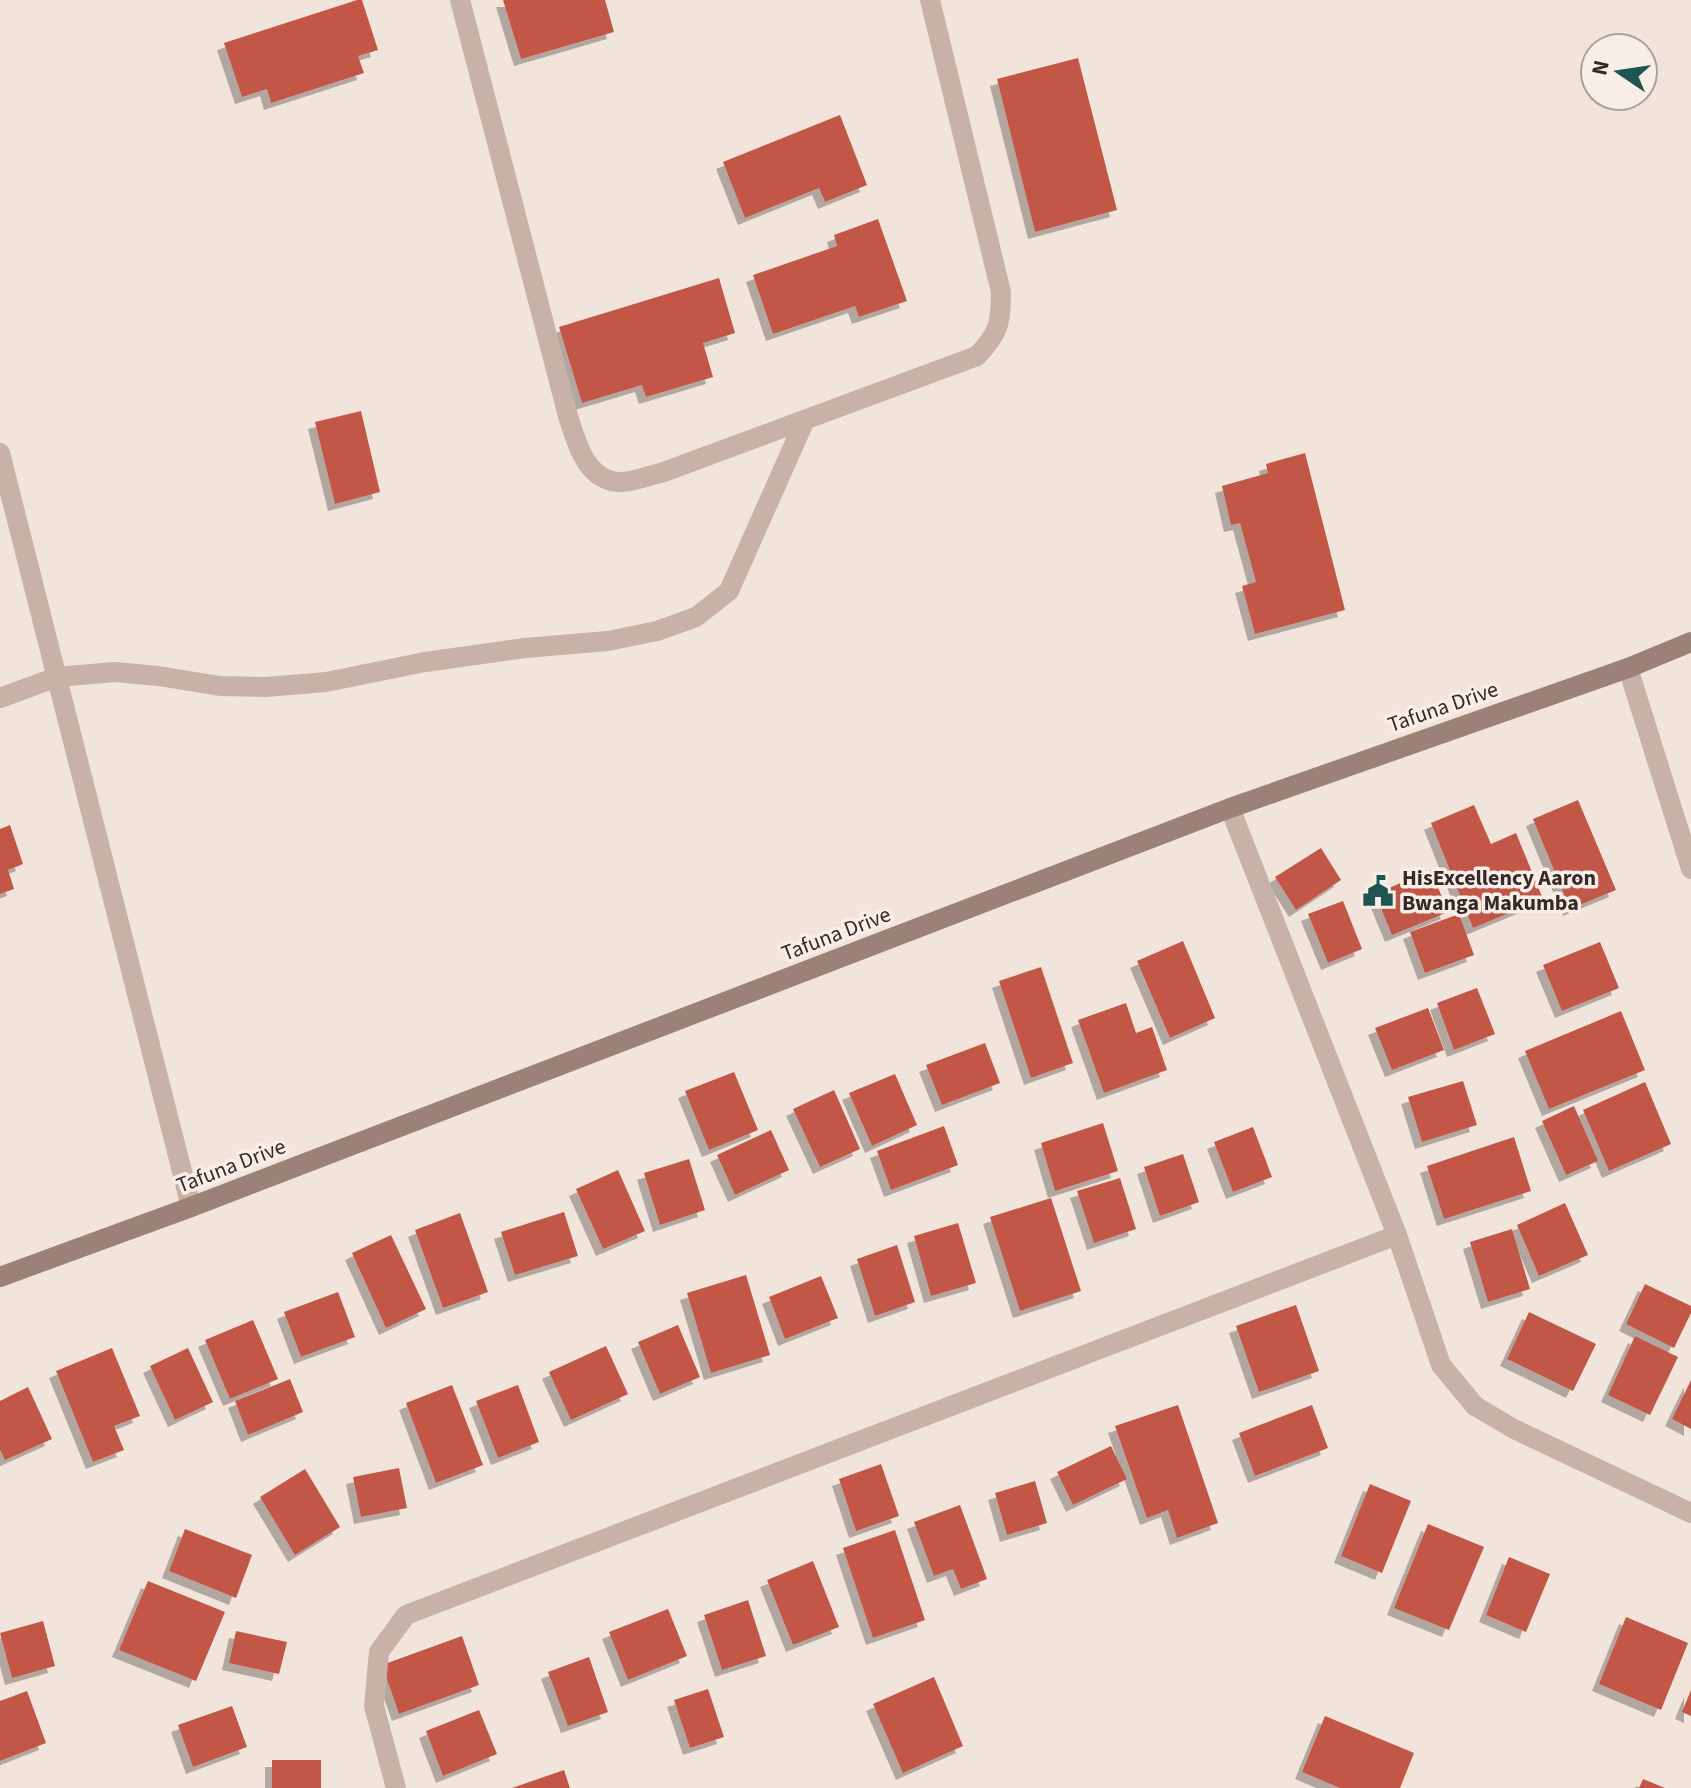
<svg xmlns="http://www.w3.org/2000/svg" width="1691" height="1788" viewBox="0 0 1691 1788" font-family="'Source Sans 3',sans-serif">
  <style>
    .building { fill: #c25747; filter: url(#shadow) }
    .lines { fill: none; stroke-linecap: round; stroke-linejoin: round }
    .street { stroke: #c8b2a7; stroke-width: 20 }
    .secondary { stroke: #9c8178; stroke-width: 20 }
    .labels { text-anchor: middle; dominant-baseline: central; stroke-width: 7; stroke-linejoin: round; paint-order: stroke }
    .street-label { font-size: 22px; fill: #352a27; stroke: #f9eee7 }
    .poi-label { font-size: 22px; font-weight: bold; fill: #352a27; stroke: #f9eee7; text-anchor: start }
  </style>
  <defs>
    <filter id="shadow"><feDropShadow dx="-7" dy="7" stdDeviation="0" flood-color="#0004"/></filter>
  </defs>
  <rect width="100%" height="100%" fill="#f1e4da"/>
  <!-- building -->
  <path class="building" d="M 357,0 L 362,0 L 378,50 L 358,56 L 364,73 L 271,103 L 267,89 L 242,97 L 224,43 Z
    M 503,0 L 605,0 L 614,32 L 521,59 Z
    M 1078,58 L 1117,210 L 1035,232 L 997,79 Z
    M 840,115 L 867,185 L 825,202 L 819,188 L 745,218 L 723,162 Z
    M 878,219 L 907,301 L 859,317 L 855,306 L 773,334 L 753,275 L 837,246 L 834,235 Z
    M 719,278 L 735,333 L 703,343 L 713,377 L 646,397 L 642,385 L 582,403 L 559,327 Z
    M 361,411 L 380,492 L 335,504 L 315,422 Z
    M 1305,453 L 1345,610 L 1255,634 L 1242,586 L 1256,582 L 1240,523 L 1231,525 L 1222,486 L 1268,473 L 1266,464 Z
    M 1578,800 L 1616,890 L 1570,909 L 1533,819 Z
    M 1474,805 L 1491,844 L 1516,833 L 1543,899 L 1473,928 L 1431,823 Z
    M 10,825 L 23,864 L 8,870 L 14,889 L 0,894 L 0,829 Z
    M 1321,848 L 1341,880 L 1296,910 L 1275,877 Z
    M 1431,870 L 1448,912 L 1392,935 L 1375,894 Z
    M 1343,901 L 1362,949 L 1328,963 L 1308,914 Z
    M 1459,914 L 1474,955 L 1425,973 L 1410,932 Z
    M 1183,941 L 1215,1018 L 1170,1038 L 1137,961 Z
    M 1600,942 L 1619,988 L 1562,1011 L 1543,965 Z
    M 1041,967 L 1073,1063 L 1031,1078 L 999,981 Z
    M 1477,988 L 1495,1034 L 1454,1050 L 1437,1003 Z
    M 1126,1003 L 1136,1033 L 1152,1027 L 1167,1070 L 1104,1093 L 1078,1020 Z
    M 1428,1008 L 1444,1050 L 1392,1070 L 1375,1028 Z
    M 1621,1011 L 1645,1070 L 1549,1109 L 1525,1051 Z
    M 985,1043 L 1000,1083 L 942,1105 L 926,1065 Z
    M 734,1072 L 758,1130 L 709,1150 L 685,1091 Z
    M 895,1074 L 917,1125 L 872,1146 L 849,1093 Z
    M 1463,1081 L 1477,1125 L 1422,1142 L 1408,1097 Z
    M 1645,1082 L 1671,1144 L 1609,1171 L 1583,1110 Z
    M 834,1090 L 860,1149 L 820,1167 L 793,1109 Z
    M 1574,1106 L 1598,1161 L 1566,1175 L 1542,1121 Z
    M 1103,1123 L 1118,1171 L 1055,1191 L 1041,1143 Z
    M 944,1126 L 958,1165 L 891,1190 L 877,1151 Z
    M 1253,1127 L 1272,1177 L 1233,1192 L 1214,1142 Z
    M 771,1130 L 789,1170 L 735,1195 L 717,1155 Z
    M 1514,1137 L 1531,1191 L 1444,1219 L 1427,1166 Z
    M 1183,1154 L 1199,1202 L 1160,1216 L 1144,1167 Z
    M 689,1159 L 705,1210 L 660,1225 L 644,1173 Z
    M 618,1170 L 645,1231 L 603,1249 L 576,1189 Z
    M 1120,1178 L 1136,1229 L 1094,1243 L 1077,1191 Z
    M 1051,1198 L 1081,1291 L 1020,1311 L 990,1217 Z
    M 1565,1203 L 1588,1255 L 1539,1276 L 1517,1225 Z
    M 564,1212 L 578,1256 L 515,1275 L 501,1232 Z
    M 460,1213 L 488,1292 L 443,1308 L 415,1230 Z
    M 958,1223 L 976,1283 L 931,1296 L 914,1236 Z
    M 1512,1229 L 1530,1289 L 1488,1302 L 1470,1242 Z
    M 391,1235 L 426,1309 L 386,1328 L 352,1253 Z
    M 897,1245 L 915,1302 L 875,1316 L 857,1259 Z
    M 746,1275 L 770,1355 L 711,1373 L 687,1293 Z
    M 821,1276 L 838,1318 L 785,1339 L 769,1297 Z
    M 1645,1284 L 1691,1306 L 1691,1313 L 1674,1348 L 1626,1324 Z
    M 338,1292 L 355,1337 L 301,1357 L 284,1312 Z
    M 1296,1305 L 1319,1371 L 1259,1392 L 1236,1326 Z
    M 1529,1312 L 1596,1344 L 1573,1391 L 1507,1359 Z
    M 253,1320 L 278,1379 L 230,1399 L 205,1340 Z
    M 678,1325 L 700,1377 L 660,1394 L 638,1342 Z
    M 1635,1336 L 1678,1357 L 1650,1415 L 1608,1395 Z
    M 606,1346 L 628,1394 L 571,1420 L 549,1372 Z
    M 112,1348 L 140,1416 L 114,1426 L 124,1450 L 93,1462 L 56,1371 Z
    M 188,1348 L 213,1402 L 175,1420 L 150,1366 Z
    M 290,1379 L 303,1412 L 248,1435 L 235,1401 Z
    M 1691,1380 L 1691,1429 L 1672,1419 Z
    M 452,1385 L 483,1465 L 436,1483 L 406,1403 Z
    M 518,1385 L 539,1442 L 498,1458 L 476,1401 Z
    M 28,1387 L 52,1439 L 5,1460 L 0,1450 L 0,1401 Z
    M 1178,1405 L 1218,1523 L 1177,1538 L 1168,1510 L 1147,1518 L 1115,1426 Z
    M 1312,1405 L 1328,1448 L 1255,1476 L 1239,1433 Z
    M 1111,1446 L 1127,1479 L 1073,1505 L 1057,1472 Z
    M 881,1464 L 899,1516 L 856,1531 L 839,1479 Z
    M 399,1468 L 407,1508 L 361,1517 L 353,1477 Z
    M 305,1469 L 340,1527 L 295,1555 L 260,1497 Z
    M 1035,1481 L 1047,1523 L 1007,1535 L 995,1493 Z
    M 1370,1484 L 1411,1501 L 1382,1573 L 1341,1556 Z
    M 960,1505 L 987,1579 L 961,1589 L 953,1569 L 934,1576 L 914,1522 Z
    M 1428,1524 L 1484,1547 L 1449,1630 L 1394,1608 Z
    M 185,1529 L 252,1555 L 236,1598 L 169,1571 Z
    M 895,1530 L 925,1620 L 873,1638 L 843,1548 Z
    M 1509,1557 L 1550,1574 L 1526,1632 L 1486,1615 Z
    M 813,1561 L 839,1627 L 793,1645 L 767,1580 Z
    M 148,1581 L 225,1612 L 196,1681 L 119,1650 Z
    M 748,1600 L 766,1656 L 722,1670 L 704,1615 Z
    M 668,1609 L 687,1656 L 628,1680 L 609,1632 Z
    M 1626,1617 L 1688,1643 L 1661,1710 L 1599,1684 Z
    M 43,1621 L 55,1666 L 12,1678 L 0,1633 Z
    M 236,1631 L 287,1642 L 279,1674 L 229,1663 Z
    M 462,1636 L 479,1685 L 399,1714 L 382,1665 Z
    M 589,1657 L 608,1712 L 568,1726 L 548,1672 Z
    M 934,1677 L 963,1746 L 903,1773 L 873,1704 Z
    M 708,1689 L 724,1737 L 690,1748 L 674,1700 Z
    M 1691,1690 L 1691,1716 L 1682,1712 Z
    M 27,1691 L 46,1743 L 0,1761 L 0,1701 Z
    M 232,1706 L 247,1747 L 193,1767 L 178,1725 Z
    M 479,1710 L 497,1754 L 443,1776 L 426,1731 Z
    M 1325,1716 L 1414,1753 L 1400,1788 L 1340,1788 L 1302,1772 Z
    M 272,1760 L 321,1760 L 321,1788 L 272,1788 Z
    M 564,1770 L 570,1788 L 512,1788 Z
    M 1643,1779 L 1665,1788 L 1639,1788 Z"/>
  <g class="lines">
    <!-- street -->
    <path class="street" d="M 460,0 L 568,416 C 576,441 585,479 618,482 C 631,483 649,475 661,473 L 977,356 C 999,333 1001,323 1001,292 L 930,0
      M 0,453 L 191,1207
      M 1628,668 L 1691,869
      M 0,698 L 57,677 L 115,672 L 158,676 L 220,686 L 266,687 L 326,682 L 425,662 L 525,648 L 608,641 L 657,631 L 696,617 L 729,591 L 805,420
      M 1230,808 L 1397,1235 L 1441,1365 L 1475,1406 L 1514,1429 L 1691,1513
      M 396,1788 L 374,1706 L 379,1652 L 406,1615 L 1397,1235"/>
    <!-- secondary -->
    <path class="secondary" d="M 0,1277 L 191,1207 L 1230,808 L 1628,668 L 1691,642"/>
  </g>
  <!-- icons -->
  <defs>
    <symbol id="civic-bare" viewBox="-9 -9 18 18"><path d="M-.6-6.5H3V-4.5H.6V-3L4-1V1h2V6H-6V1h2V-1L-.6-3ZM-1.2 2.5V6h2.4V2.5Z" fill="#1e5552" stroke="#f9eee7" stroke-width="2.5" paint-order="stroke"/></symbol>
  </defs>
  <g fill-rule="evenodd">
    <use href="#civic-bare" x="1356" y="869" width="44" height="44"/>
  </g>
  <g class="labels">
    <!-- street labels -->
    <g class="street-label">
      <text transform="translate(1443 707) rotate(-19)">Tafuna Drive</text>
      <text transform="translate(836 934) rotate(-21)">Tafuna Drive</text>
      <text transform="translate(231 1166) rotate(-21)">Tafuna Drive</text>
    </g>
    <!-- poi labels -->
    <g class="poi-label">
      <text x="1402" y="878">HisExcellency Aaron<tspan x="1402" dy="25">Bwanga Makumba</tspan></text>
    </g>
  </g>
  <!-- north arrow -->
  <g transform="translate(1619 72) rotate(283)"><circle r="38" fill="#f9eee7" stroke="#aba09a" stroke-width="2"/>
  <path d="M0-6L14 30L0 20L-14 30Z" fill="#1e5552"/>
  <text y="-12" font-size="22" font-weight="bold" text-anchor="middle" fill="#352a27">N</text>
  </g>
</svg>
